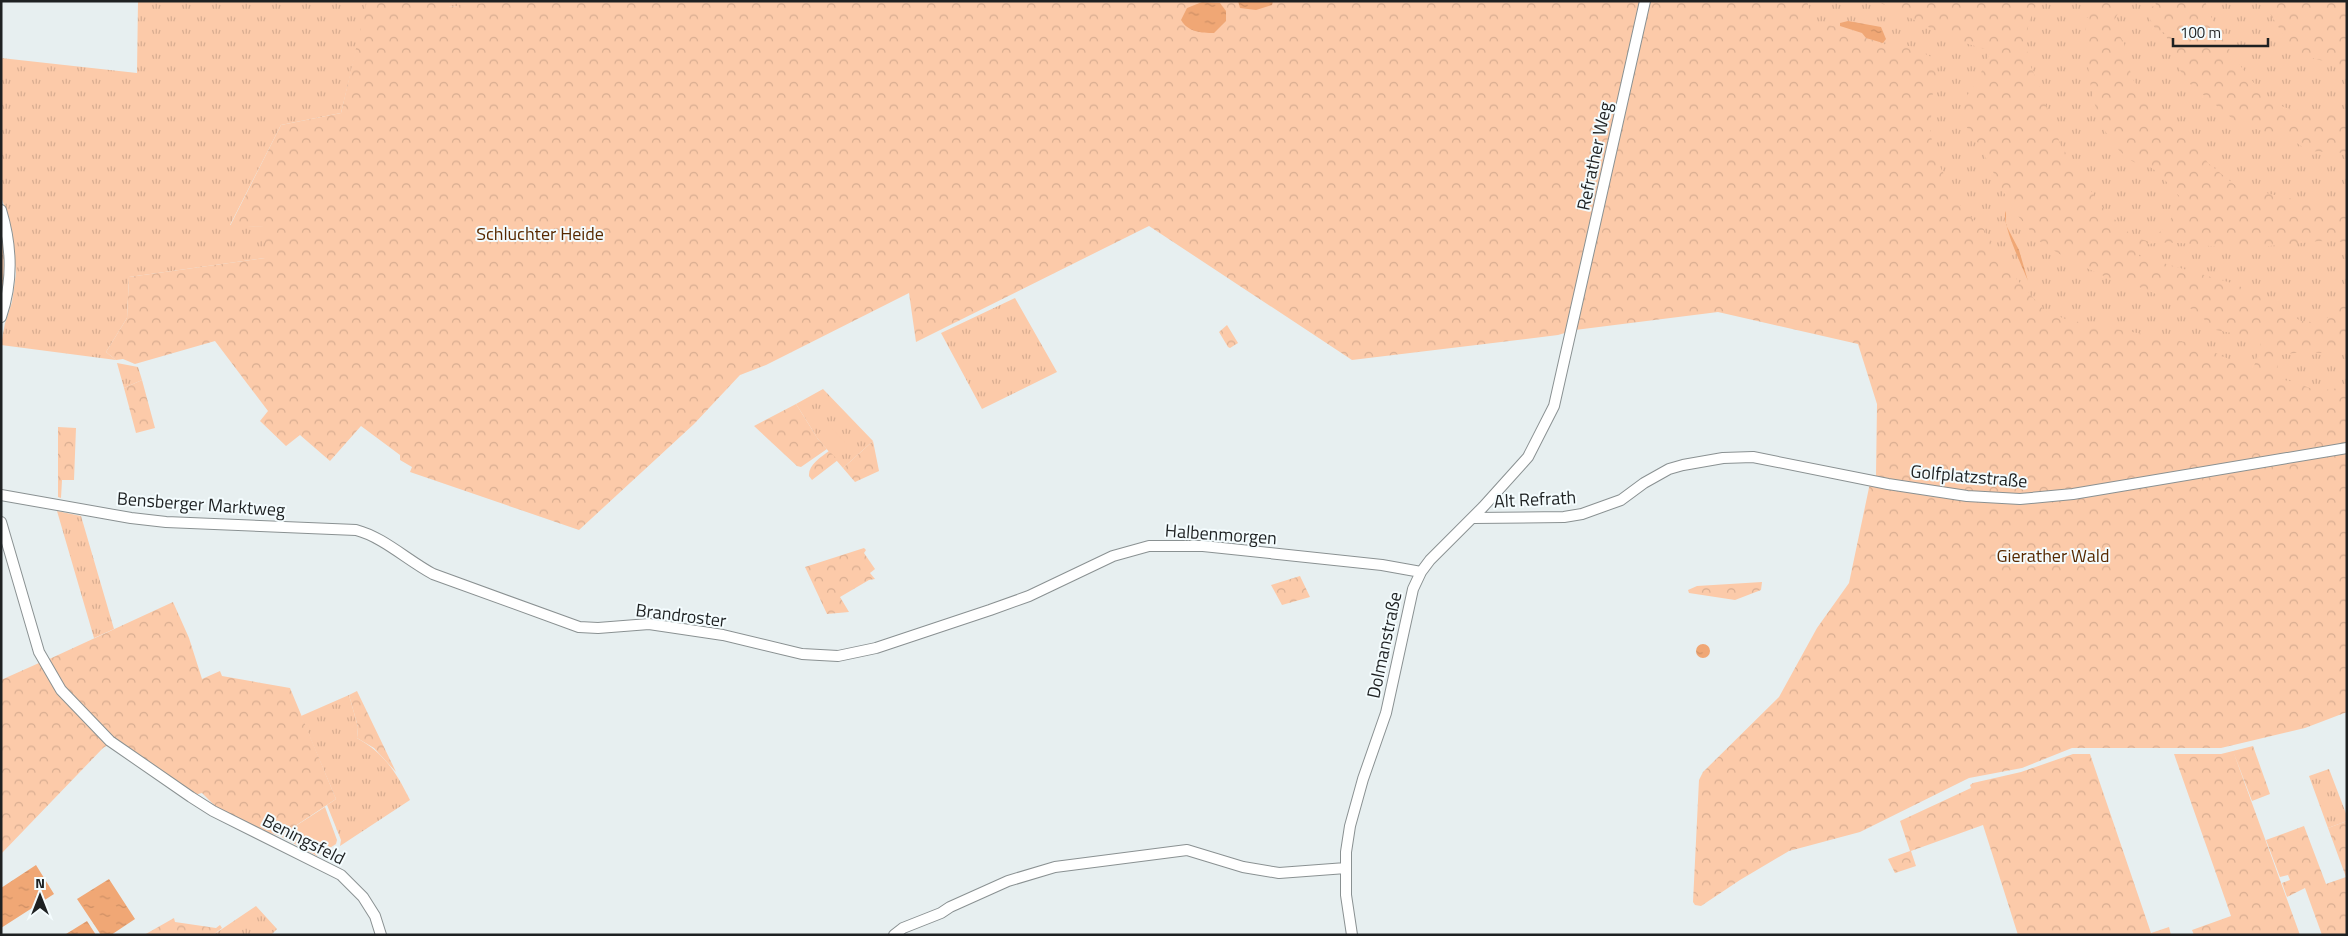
<svg xmlns="http://www.w3.org/2000/svg" width="2348" height="936" viewBox="0 0 2348 936" font-family="'Titillium Web',sans-serif">
  <style>
    .grass { fill: url(#grass-tufts) }
    .forest { fill: url(#forest-crowns) }
    .pitch { fill: #fccaa9 }
    .water { fill: url(#water-ripples) }
    .lines { fill: none; stroke-linecap: round; stroke-linejoin: round }
    .secondary-casing { stroke: #8a9192; stroke-width: 12 }
    .secondary { stroke: #fff; stroke-width: 10 }
    .labels { text-anchor: middle; dominant-baseline: central; stroke-width: 4; stroke-linejoin: round; paint-order: stroke }
    .street-label { font-size: 18px; fill: #1e2122; stroke: #f4fcfe }
    .park-label { font-size: 18px; fill: #572900; stroke: #f4fcfe }
  </style>
  <defs>
    <pattern id="grass-tufts" width="24" height="20" patternUnits="userSpaceOnUse" patternTransform="scale(1.25)"><rect width="24" height="20" fill="#fccaa9"/><path d="M3 7l-1-3M5 7V3M7 7l1-3M15 17l-1-3M17 17v-4M19 17l1-3" fill="none" stroke="#d8ad91"/></pattern>
    <pattern id="forest-crowns" width="20" height="18" patternUnits="userSpaceOnUse" patternTransform="scale(1.25)"><rect width="20" height="18" fill="#fccaa9"/><path d="M2 6a3 3 0 1 1 6 0M12 15a3 3 0 1 1 6 0" fill="none" stroke="#d8ad91"/></pattern>
    <pattern id="water-ripples" width="26" height="14" patternUnits="userSpaceOnUse" patternTransform="scale(1.25)"><rect width="26" height="14" fill="#f0a775"/><path d="M2 4q2-2 4 0t4 0M15 11q2-2 4 0t4 0" fill="none" stroke="#cd8f65"/></pattern>
  </defs>
  <rect width="100%" height="100%" fill="#e7eff0"/>
  <!-- grass -->
  <path class="grass" d="M 138,1 L 368,2 L 341,113 L 281,125 L 230,225 L 265,227 L 265,258 L 129,277 L 127,318 L 106,352 L 116,360 L 1,345 L 5,323 L 12,302 L 16,274 L 12,230 L 1,196 L 1,58 L 137,73 Z
    M 448,1 L 503,1 L 503,3 L 448,7 Z
    M 1749,1 L 2347,1 L 2347,407 L 2050,330 Z
    M 1,225 L 7,262 L 1,306 Z
    M 1015,298 L 1057,372 L 982,409 L 941,333 Z
    M 117,363 L 138,367 L 142,380 L 124,388 Z
    M 823,389 L 873,441 L 843,468 L 818,439 L 796,404 Z
    M 57,511 L 81,516 L 114,629 L 94,638 Z
    M 349,695 L 358,727 L 357,738 C 385,754 396,772 410,800 L 340,846 L 341,840 L 327,805 L 336,799 L 301,716 Z
    M 2329,769 L 2347,816 L 2347,821 L 2328,828 L 2309,776 Z
    M 256,906 L 277,929 L 271,935 L 213,935 Z"/>
  <!-- forest -->
  <path class="forest" d="M 367,1 L 448,1 L 449,7 L 503,1 L 1807,1 L 1813,22 L 1853,30 L 1862,33 L 1866,38 L 1890,46 L 1910,46 L 1939,61 L 1933,90 L 1930,133 L 1938,163 L 1963,210 L 1983,228 L 2012,274 L 2045,311 L 2068,320 L 2196,344 L 2253,370 L 2262,339 L 2216,330 L 2194,310 L 2132,284 L 2106,277 L 2069,260 L 2039,241 L 2013,210 L 1978,143 L 1961,119 L 1963,102 L 1978,79 L 1991,51 L 1952,39 L 1877,1 L 2038,1 L 2029,22 L 2025,43 L 2031,67 L 2040,88 L 2061,146 L 2101,206 L 2132,236 L 2147,241 C 2168,228 2172,220 2180,197 C 2171,188 2161,173 2150,167 C 2144,165 2137,164 2132,161 C 2088,131 2088,68 2085,20 L 2092,13 L 2087,1 L 2128,1 L 2122,6 L 2115,19 L 2115,27 L 2124,43 L 2132,79 L 2162,114 L 2191,139 L 2208,163 L 2241,190 L 2266,193 L 2302,201 L 2347,201 L 2347,243 C 2324,238 2301,244 2278,245 C 2264,247 2249,247 2235,247 C 2203,248 2171,237 2139,246 L 2139,256 L 2235,284 L 2269,301 L 2301,321 L 2322,323 L 2339,306 L 2347,302 L 2347,348 L 2322,353 L 2303,352 L 2276,355 L 2279,379 L 2295,382 L 2317,391 L 2347,387 L 2347,712 L 2305,728 L 2221,748 L 2072,748 L 2022,768 L 1969,778 L 1860,832 L 1789,851 L 1740,880 L 1701,906 L 1695,905 L 1693,902 L 1699,780 L 1703,772 L 1779,697 L 1817,628 L 1849,583 L 1870,483 L 1876,476 L 1877,404 L 1858,344 L 1718,312 L 1575,330 L 1558,335 L 1352,360 L 1149,226 L 916,342 L 909,293 L 766,365 L 740,375 L 694,424 L 579,530 L 410,472 L 412,467 L 400,460 L 400,455 L 361,426 L 330,461 L 300,435 L 286,446 L 260,421 L 268,411 L 215,341 L 135,364 L 123,359 L 116,360 L 106,352 L 127,318 L 129,277 L 265,258 L 265,227 L 230,226 L 281,125 L 341,113 Z
    M 2155,1 L 2205,1 C 2214,30 2255,96 2284,107 C 2296,112 2313,109 2326,111 C 2333,113 2340,118 2347,121 L 2347,153 L 2309,151 L 2292,140 L 2239,124 L 2184,79 L 2165,33 L 2156,30 L 2145,10 L 2156,5 Z
    M 2256,1 L 2347,1 L 2347,67 L 2308,57 L 2291,47 L 2269,12 Z
    M 1227,325 L 1238,343 L 1230,348 L 1228,347 L 1219,332 Z
    M 142,380 L 155,428 L 136,433 L 124,388 Z
    M 796,404 L 818,439 L 827,449 L 801,467 L 797,466 L 754,426 Z
    M 58,427 L 76,428 L 74,480 L 62,480 L 61,498 L 58,497 Z
    M 873,441 L 879,471 L 855,482 L 843,468 Z
    M 829,451 L 838,460 L 812,480 L 809,476 C 808,465 821,457 829,451 Z
    M 864,548 L 866,550 L 864,553 L 875,569 L 870,573 L 875,579 L 869,580 L 840,597 L 849,612 L 827,614 L 805,567 Z
    M 1300,576 L 1310,597 L 1282,605 L 1271,585 Z
    M 1762,582 L 1761,590 L 1735,600 L 1689,593 L 1688,590 L 1697,586 Z
    M 173,602 L 189,638 L 202,679 L 220,671 L 222,676 L 290,688 L 336,799 L 280,836 L 253,828 L 218,809 L 202,793 L 194,795 L 115,741 L 72,700 L 45,661 Z
    M 39,663 L 54,684 L 111,743 L 103,748 L 1,854 L 1,680 Z
    M 357,691 L 396,772 L 374,748 L 357,738 L 358,727 L 349,695 Z
    M 2253,746 L 2270,794 L 2252,801 L 2233,751 Z
    M 2233,751 L 2300,935 L 2194,935 L 2192,930 L 2231,916 L 2174,754 L 2221,754 Z
    M 2073,754 L 2090,754 L 2151,933 L 2169,927 L 2171,935 L 2018,935 L 1983,825 L 1911,851 L 1916,866 L 1895,873 L 1888,859 L 1910,851 L 1900,821 L 1971,788 L 1970,785 L 1973,783 L 2021,772 Z
    M 2347,821 L 2347,935 L 2322,935 L 2305,888 L 2287,897 L 2282,883 L 2290,880 L 2288,875 L 2280,877 L 2266,840 L 2304,826 L 2326,884 L 2346,877 L 2328,828 Z
    M 174,918 L 175,922 L 216,928 L 220,925 L 222,928 L 213,935 L 144,935 Z"/>
  <!-- pitch -->
  <path class="pitch" d="M 828,424 L 849,447 L 837,458 L 816,436 Z
    M 325,807 L 337,840 L 336,844 L 317,856 L 280,836 Z"/>
  <!-- water -->
  <path class="water" d="M 1238,1 L 1273,1 L 1272,5 L 1256,10 L 1240,8 Z
    M 1202,2 L 1220,3 L 1226,11 L 1226,21 L 1214,33 C 1201,33 1188,32 1181,20 L 1187,8 Z
    M 1848,21 L 1881,27 L 1886,39 L 1883,43 L 1866,38 L 1862,33 L 1840,26 L 1840,23 Z
    M 2006,211 L 2006,225 L 2019,250 L 2028,281 C 2023,268 2000,221 2006,211 Z
    M1696 651a7 7 0 1 1 14 0a7 7 0 1 1-14 0Z
    M 36,865 L 54,894 L 1,928 L 1,888 Z
    M 109,879 L 135,919 L 111,935 L 101,935 L 77,899 Z
    M 87,921 L 96,935 L 66,935 L 66,934 Z"/>
  <g class="lines">
    <defs>
      <path id="secondary" d="M 1,210 C 12,246 13,282 1,317
        M 1,495 L 131,518 L 166,522 L 356,530 C 383,537 407,560 433,574 L 579,627 L 598,628 L 649,624 L 723,635 L 802,654 L 838,656 L 876,648 L 990,610 L 1029,596 L 1113,556 L 1149,546 L 1203,546 L 1382,565 L 1421,572
        M 1473,518 L 1564,517 L 1582,514 L 1621,500 L 1644,483 L 1669,469 L 1683,465 L 1723,458 L 1753,457 L 1888,484 L 1967,496 L 2020,499 L 2073,494 L 2347,448
        M 1,522 L 39,652 L 61,690 L 110,741 L 191,797 L 213,811 L 341,875 L 363,897 L 375,916 L 381,935
        M 894,935 L 903,928 L 941,913 L 950,907 L 1008,881 L 1055,867 L 1187,850 L 1243,867 L 1279,873 L 1346,868
        M 1352,935 L 1346,895 L 1346,852 L 1350,826 L 1363,779 L 1386,713 L 1413,589 L 1421,572 L 1430,560 L 1483,507 L 1528,457 L 1554,406 L 1645,1"/>
    </defs>
    <!-- secondary casing -->
    <use href="#secondary" class="secondary-casing"/>
    <!-- secondary -->
    <use href="#secondary" class="secondary"/>
  </g>
  <g class="labels">
    <!-- street labels -->
    <g class="street-label">
      <text transform="translate(1594 156) rotate(-78)">Refrather Weg</text>
      <text transform="translate(1969 476) rotate(5)">Golfplatzstraße</text>
      <text transform="translate(1535 499) rotate(-3)">Alt Refrath</text>
      <text transform="translate(201 504) rotate(4)">Bensberger Marktweg</text>
      <text transform="translate(1221 534) rotate(4)">Halbenmorgen</text>
      <text transform="translate(681 615) rotate(7)">Brandroster</text>
      <text transform="translate(1384 645) rotate(-78)">Dolmanstraße</text>
      <text transform="translate(304 839) rotate(27)">Beningsfeld</text>
    </g>
    <!-- park labels -->
    <g class="park-label">
      <text x="540" y="233">Schluchter Heide</text>
      <text x="2053" y="555">Gierather Wald</text>
    </g>
  </g>
  <!-- border -->
  <rect width="2348" height="936" fill="none" stroke="#1e2122" stroke-width="5"/>
  <!-- north arrow -->
  <g transform="translate(40 896)" stroke="#f4fcfe" stroke-width="4" paint-order="stroke">
  <path d="M0-4L9 19L0 12L-9 19Z" fill="#1e2122"/>
  <text y="-8" font-size="14" font-weight="bold" text-anchor="middle" fill="#1e2122">N</text>
  </g>
  <!-- scale -->
  <path d="M2173 38v8h95v-8" fill="none" stroke="#1e2122" stroke-width="2.5"/>
  <text x="2180" y="38" font-size="15" fill="#1e2122" stroke="#f4fcfe" stroke-width="4" paint-order="stroke">100 m</text>
</svg>
